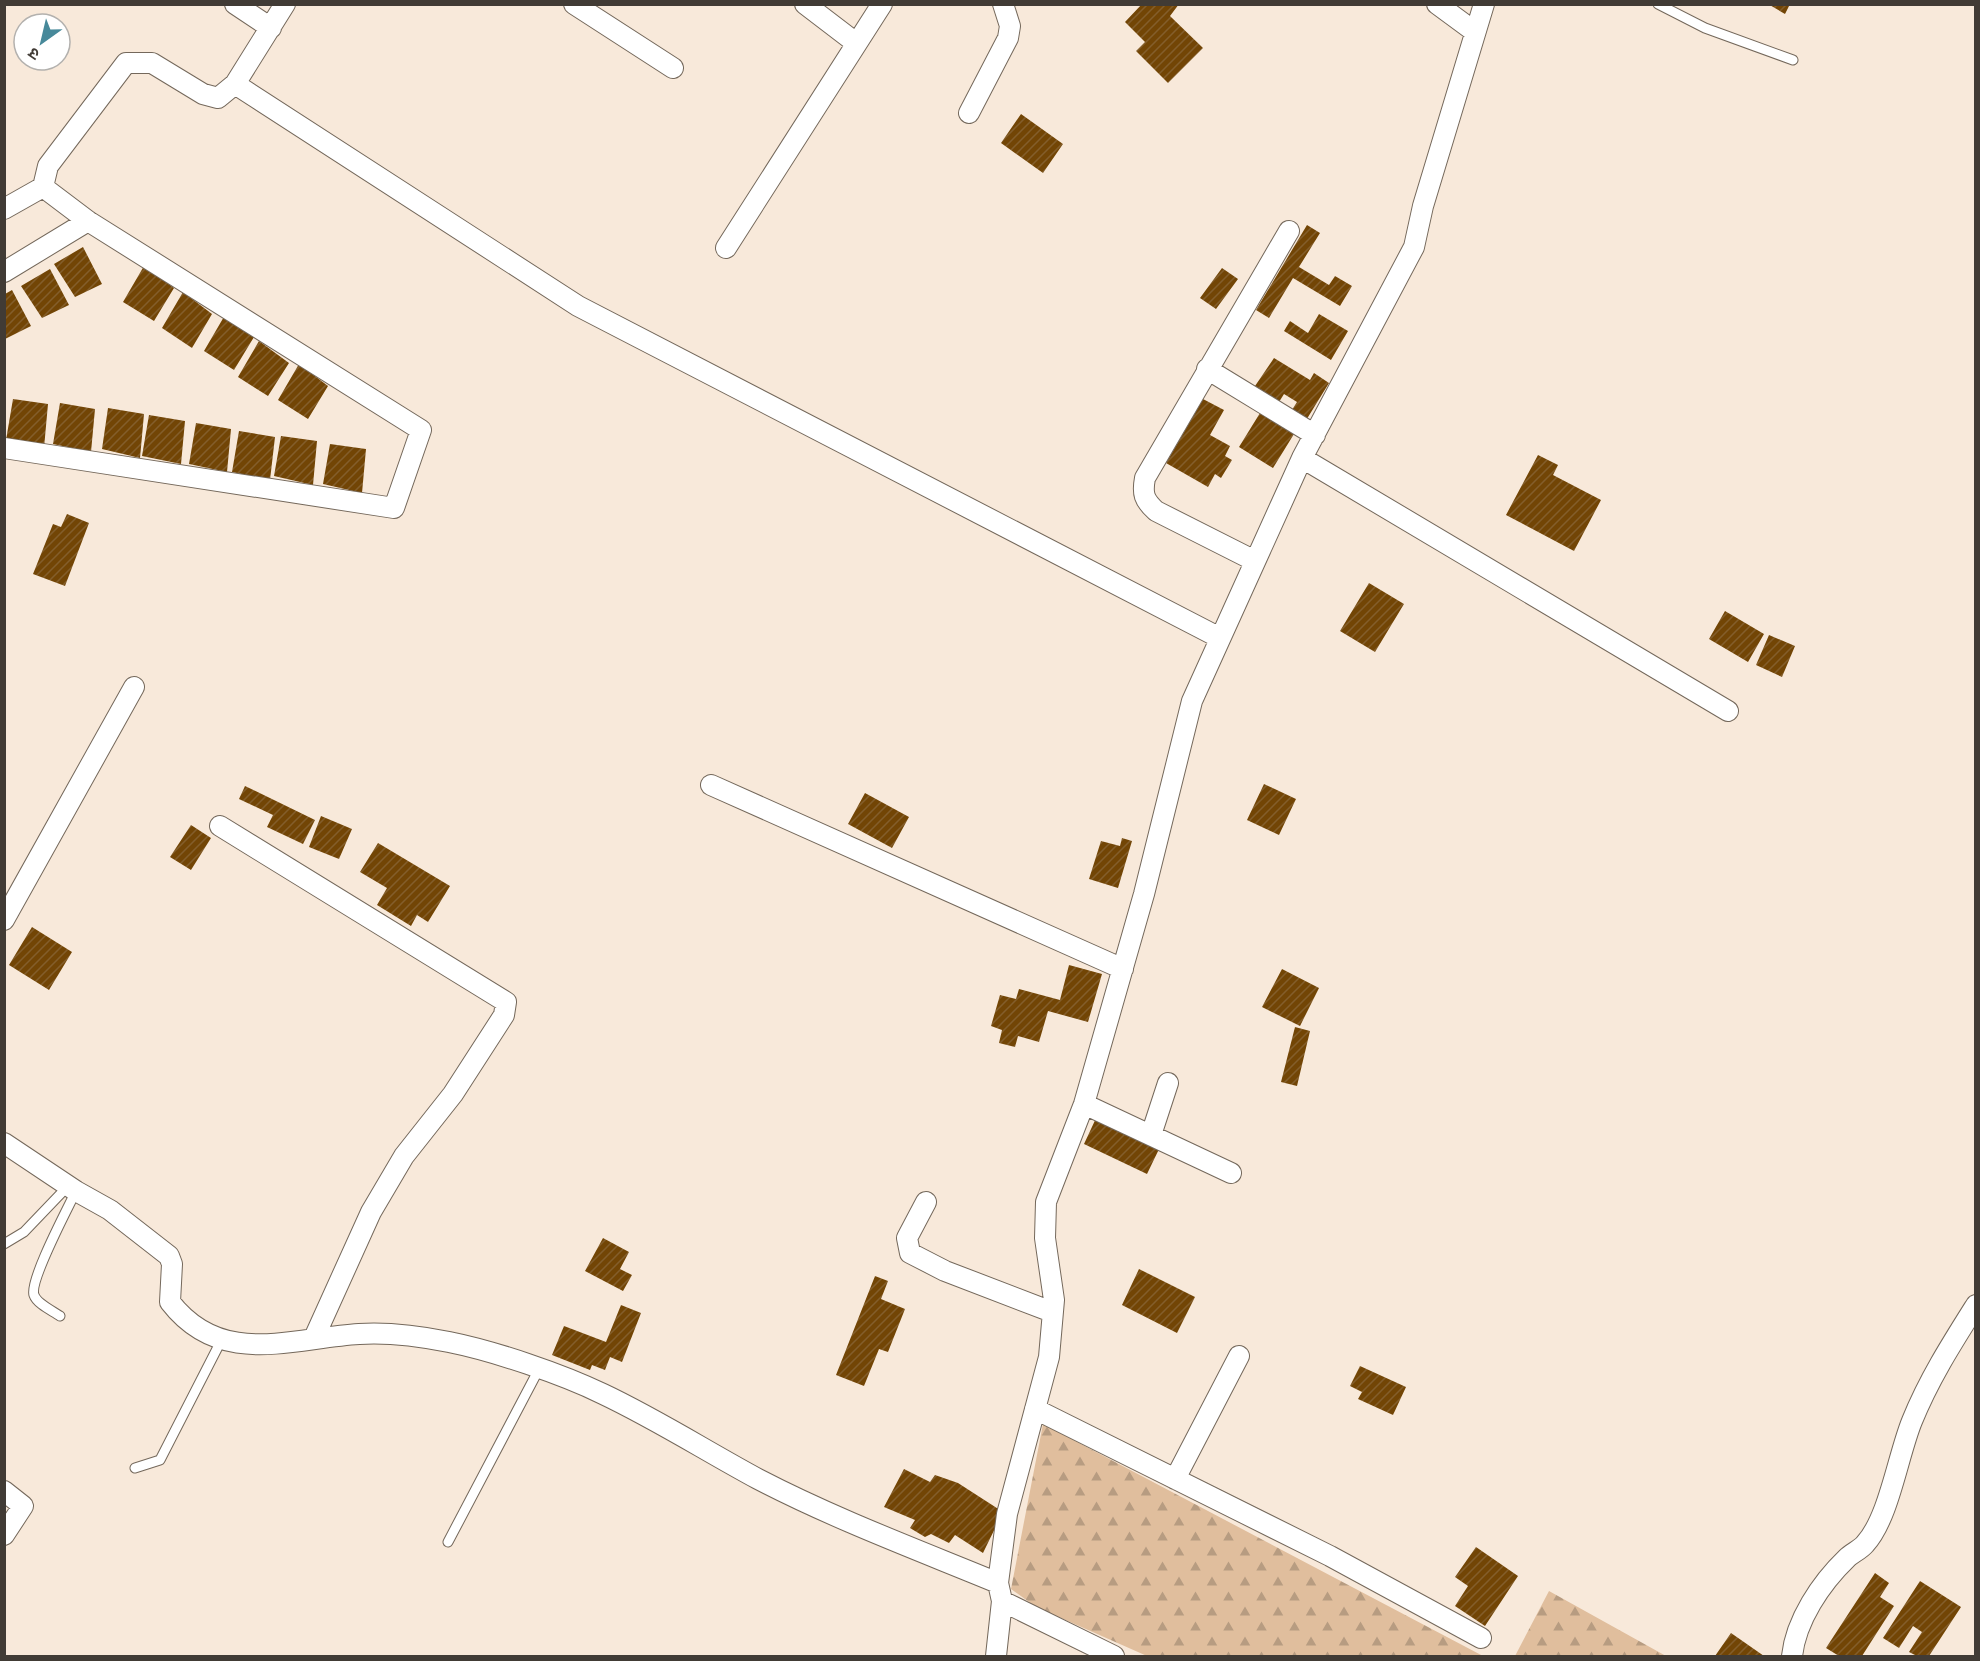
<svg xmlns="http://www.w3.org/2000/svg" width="1980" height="1661" viewBox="0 0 1980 1661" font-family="Lora,'Noto Sans Devanagari',serif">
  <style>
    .forest { fill: url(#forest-firs) }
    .building { fill: url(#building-hatch) }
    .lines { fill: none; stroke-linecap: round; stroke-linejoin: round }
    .service-casing { stroke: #74685b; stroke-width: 11 }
    .minor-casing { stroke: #74685b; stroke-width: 22 }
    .service { stroke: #fff; stroke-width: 9 }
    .minor { stroke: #fff; stroke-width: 20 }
  </style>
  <defs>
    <pattern id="forest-firs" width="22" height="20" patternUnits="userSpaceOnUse" patternTransform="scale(1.5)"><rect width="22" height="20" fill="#e0be9d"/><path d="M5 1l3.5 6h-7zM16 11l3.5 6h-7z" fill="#b79c81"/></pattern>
    <pattern id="building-hatch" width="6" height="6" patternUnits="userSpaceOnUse" patternTransform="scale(1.5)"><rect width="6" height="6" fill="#724505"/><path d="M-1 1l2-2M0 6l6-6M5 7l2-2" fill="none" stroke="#835e2b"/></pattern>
  </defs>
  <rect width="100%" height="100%" fill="#f8e9da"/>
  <!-- forest -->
  <path class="forest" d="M 1043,1424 L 1483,1656 L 1147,1656 L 1036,1607 L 1011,1589 Z
    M 1549,1591 L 1666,1656 L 1515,1656 Z"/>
  <!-- building -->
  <path class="building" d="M 1142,4 L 1179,4 L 1170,16 L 1203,48 L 1168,83 L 1136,51 L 1145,42 L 1125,22 Z
    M 1768,4 L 1790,4 L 1785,14 Z
    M 1021,114 L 1063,144 L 1043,173 L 1001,143 Z
    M 1307,225 L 1320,233 L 1299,267 L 1329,285 L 1335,276 L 1352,286 L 1340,306 L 1293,278 L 1269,318 L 1256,310 Z
    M 83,247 L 102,284 L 75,297 L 54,264 Z
    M 144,266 L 174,288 L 154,321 L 123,302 Z
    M 1222,268 L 1238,279 L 1216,309 L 1200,298 Z
    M 50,269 L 69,305 L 42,318 L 21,286 Z
    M 12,290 L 31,326 L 5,339 L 5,294 Z
    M 183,292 L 212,314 L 192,348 L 162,328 Z
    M 1319,314 L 1348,331 L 1331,360 L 1284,331 L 1290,321 L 1308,333 Z
    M 225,315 L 254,337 L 234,370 L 204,351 Z
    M 259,341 L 289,363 L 268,396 L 238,377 Z
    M 1274,358 L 1310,380 L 1314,373 L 1329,383 L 1305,422 L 1290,413 L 1297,402 L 1284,394 L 1279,402 L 1255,386 Z
    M 299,364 L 328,386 L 308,419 L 278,400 Z
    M 13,399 L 48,404 L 44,448 L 6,440 Z
    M 1203,399 L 1224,410 L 1210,435 L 1230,446 L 1225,456 L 1232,460 L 1221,478 L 1215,474 L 1208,487 L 1166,463 Z
    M 60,403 L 95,409 L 91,452 L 53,444 Z
    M 108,408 L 144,414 L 140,458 L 102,449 Z
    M 1260,413 L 1294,434 L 1273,468 L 1239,447 Z
    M 149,415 L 185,421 L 181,464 L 142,456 Z
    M 196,423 L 231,429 L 227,472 L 189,464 Z
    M 239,431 L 275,437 L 270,480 L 232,472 Z
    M 281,436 L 317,441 L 313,485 L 274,476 Z
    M 330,444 L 366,449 L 362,493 L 323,484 Z
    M 1538,455 L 1558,465 L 1553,475 L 1601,500 L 1574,551 L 1506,515 Z
    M 67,514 L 89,523 L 65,586 L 33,574 L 53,524 L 61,527 Z
    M 1369,583 L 1404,604 L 1375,652 L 1340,631 Z
    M 1725,611 L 1764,634 L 1748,662 L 1709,639 Z
    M 1769,635 L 1795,646 L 1782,677 L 1756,665 Z
    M 1264,784 L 1296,799 L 1279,835 L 1247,820 Z
    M 245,786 L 315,820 L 303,844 L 267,827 L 273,815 L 239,799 Z
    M 865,793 L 909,817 L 892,848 L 848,824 Z
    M 321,816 L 352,829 L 339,859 L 309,847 Z
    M 191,825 L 211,838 L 191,870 L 170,857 Z
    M 1122,838 L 1132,841 L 1118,888 L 1089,879 L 1101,841 L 1120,846 Z
    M 378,843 L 450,886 L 428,922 L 417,915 L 411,926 L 377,905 L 387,888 L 360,872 Z
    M 32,927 L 72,952 L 49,990 L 9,965 Z
    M 1069,965 L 1102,974 L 1088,1022 L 1048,1011 L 1039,1042 L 1018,1036 L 1015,1047 L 999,1043 L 1002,1030 L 991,1026 L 1000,995 L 1016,999 L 1019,989 L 1060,1000 Z
    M 1282,969 L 1319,988 L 1300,1026 L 1262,1007 Z
    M 1295,1027 L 1310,1031 L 1297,1086 L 1281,1082 Z
    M 1098,1114 L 1161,1145 L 1147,1174 L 1084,1144 Z
    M 603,1238 L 629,1252 L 620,1269 L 632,1275 L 623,1291 L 585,1271 Z
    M 1139,1269 L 1195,1297 L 1177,1333 L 1122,1305 Z
    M 875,1276 L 888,1281 L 881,1299 L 905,1309 L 888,1352 L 879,1349 L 864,1386 L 836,1375 Z
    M 621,1305 L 641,1313 L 622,1362 L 610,1357 L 605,1370 L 592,1365 L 590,1370 L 552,1355 L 564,1326 L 606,1342 Z
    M 1360,1366 L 1406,1387 L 1393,1415 L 1358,1399 L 1362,1392 L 1350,1386 Z
    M 904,1469 L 930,1482 L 935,1475 L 958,1483 L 1003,1512 L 983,1553 L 955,1535 L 949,1543 L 931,1534 L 925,1537 L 910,1528 L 915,1520 L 884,1507 Z
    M 1476,1547 L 1518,1576 L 1485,1626 L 1455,1606 L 1468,1586 L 1455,1577 Z
    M 1875,1573 L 1889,1583 L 1880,1597 L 1894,1606 L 1862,1656 L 1839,1656 L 1826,1648 Z
    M 1920,1581 L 1961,1607 L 1929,1656 L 1917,1656 L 1909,1652 L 1922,1632 L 1913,1626 L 1899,1648 L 1883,1638 Z
    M 1731,1633 L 1764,1656 L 1715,1656 Z"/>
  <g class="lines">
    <defs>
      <path id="service" d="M 1658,4 L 1705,28 L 1793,60
        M 4,1244 L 24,1232 L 69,1185
        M 60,1316 C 53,1311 37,1304 34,1295 C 29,1281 68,1208 76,1191
        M 135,1468 L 160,1460 L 222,1339
        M 448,1542 L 539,1369"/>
      <path id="minor" d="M 235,4 L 271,28
        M 574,4 L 673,68
        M 805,4 L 856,43
        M 1437,4 L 1475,32
        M 235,84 L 578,306 L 1220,638
        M 969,113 L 1008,38 L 1010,26 L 1003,4
        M 4,209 L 43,187
        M 726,248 L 882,4
        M 4,272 L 88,221
        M 1207,369 L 1315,435
        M 4,448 L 394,508 L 421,430 L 88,221 L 43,187 L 48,166 L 126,63 L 152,63 L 203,94 L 218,98 L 235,84 L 285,4
        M 1302,458 L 1728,711
        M 1255,561 L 1156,511 C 1144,500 1142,494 1145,478 L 1289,231
        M 711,785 L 1123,969
        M 220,826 L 506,1002 L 504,1015 L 453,1094 L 404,1156 L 371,1212 L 314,1338
        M 4,920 L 134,687
        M 1084,1104 L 1231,1173
        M 1151,1135 L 1168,1083
        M 4,1143 L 76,1191 L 110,1210 L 169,1256 L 172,1264 L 170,1302 C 221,1368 291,1338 359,1334 C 389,1332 419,1336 449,1342 C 494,1351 562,1374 603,1394 C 656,1419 706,1451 758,1479 C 835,1519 918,1550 998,1583
        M 926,1202 L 907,1238 L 910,1253 L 945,1271 L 1052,1312
        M 1035,1409 L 1330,1556 L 1481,1638
        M 1175,1479 L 1239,1356
        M 4,1491 L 23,1506 L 4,1535
        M 1002,1601 L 1114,1656
        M 996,1656 L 1002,1601 L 998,1583 L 1007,1514 L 1049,1357 L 1054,1300 L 1045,1238 L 1046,1202 L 1084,1104 L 1144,894 L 1192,701 L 1302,458 L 1414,247 L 1423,206 L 1484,4
        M 1792,1656 C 1796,1620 1821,1583 1847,1558 C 1852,1553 1860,1550 1865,1544 C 1889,1518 1898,1455 1912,1421 C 1929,1379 1952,1343 1976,1305"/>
    </defs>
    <!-- service casing -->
    <use href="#service" class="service-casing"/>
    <!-- minor casing -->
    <use href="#minor" class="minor-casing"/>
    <!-- service -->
    <use href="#service" class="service"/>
    <!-- minor -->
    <use href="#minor" class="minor"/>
  </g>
  <!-- border -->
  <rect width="1980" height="1661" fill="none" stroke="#413b35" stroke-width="12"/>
  <!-- north arrow -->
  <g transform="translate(42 42) rotate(214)"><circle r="28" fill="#ffffff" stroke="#b3b1ae" stroke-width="1.5"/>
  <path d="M0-4.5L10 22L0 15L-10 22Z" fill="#47899a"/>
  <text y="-9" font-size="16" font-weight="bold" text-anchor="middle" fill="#413b35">उ</text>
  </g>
</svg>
